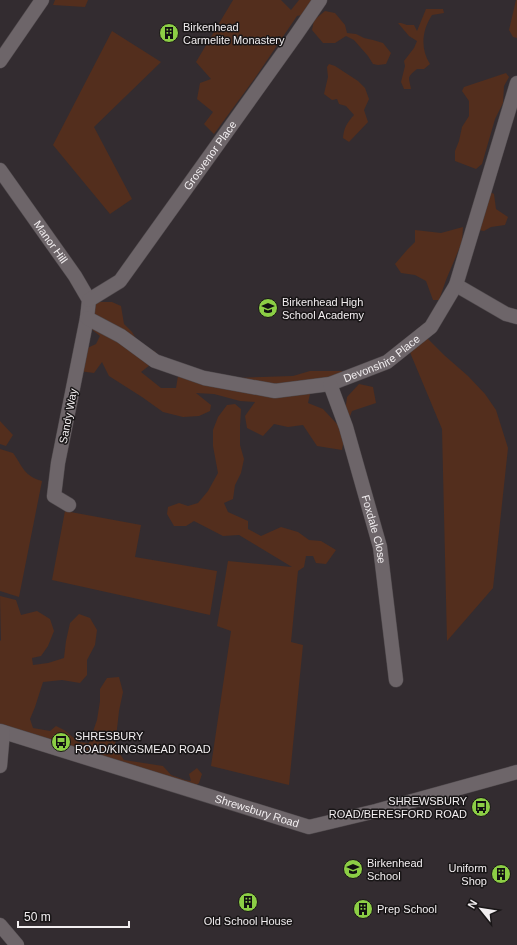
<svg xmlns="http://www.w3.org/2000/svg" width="517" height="945" viewBox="0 0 517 945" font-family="Arial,sans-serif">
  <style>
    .green { fill: #532e1d }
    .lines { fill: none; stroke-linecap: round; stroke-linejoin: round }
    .minor-casing { stroke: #4f494c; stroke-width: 15 }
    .minor { stroke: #6d6569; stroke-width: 14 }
    .labels { text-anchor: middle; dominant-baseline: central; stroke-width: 3; stroke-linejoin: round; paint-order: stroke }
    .poi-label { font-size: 11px; fill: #f2eef0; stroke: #191617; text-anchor: start }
    .street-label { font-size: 11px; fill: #f2eef0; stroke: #191617 }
  </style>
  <rect width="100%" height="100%" fill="#332c30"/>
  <!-- green -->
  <path class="green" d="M 55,0 L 88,0 L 85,7 L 53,5 Z
    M 233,0 L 281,0 L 291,10 L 299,0 L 316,0 L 306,14 L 297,16 L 255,78 L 214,134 L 204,124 L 213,112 L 197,99 L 200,83 L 211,79 L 196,62 Z
    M 516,0 L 517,0 L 517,38 L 513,37 L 509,30 Z
    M 426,9 L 443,9 L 444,13 L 432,15 C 422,30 420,49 430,64 L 424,69 L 417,69 C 406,78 409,77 411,89 L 404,89 L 401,82 L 405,66 L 404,61 L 414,48 L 417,41 L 409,36 L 398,23 L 401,23 L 407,25 L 414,25 L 417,31 Z
    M 325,11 L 335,13 L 345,25 L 347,33 L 356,34 L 364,38 L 373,40 L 383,43 L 391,53 L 386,64 L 378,65 L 373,64 L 368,56 L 354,40 L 346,36 L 335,43 L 323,43 L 312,30 L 314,20 Z
    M 112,31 L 161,62 L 94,127 L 132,199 L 110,214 L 53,145 Z
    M 329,64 L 335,66 L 358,81 L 365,88 L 369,99 L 364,110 L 368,122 L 349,142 L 343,138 C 344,127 347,123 354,115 L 346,106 L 339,104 L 337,99 L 332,100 L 324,94 L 328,77 L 327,67 Z
    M 506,73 L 509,77 L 504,86 L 503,103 L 495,119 L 482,164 L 476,169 L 455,161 L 455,151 L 459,141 L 462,127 L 469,116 L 469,101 L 462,91 L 464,87 Z
    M 490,192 L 494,194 L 496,209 L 508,217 L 505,225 L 491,227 L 484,231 L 478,230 Z
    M 463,227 L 462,242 L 446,280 L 439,300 L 433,300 L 426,281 L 415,275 L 401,273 L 395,264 L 407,250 L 415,242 L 415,230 L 441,233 Z
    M 96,302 L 112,302 L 121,306 L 124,324 L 132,332 L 140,345 L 156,352 L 150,365 L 141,372 L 161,388 L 176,388 L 178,376 L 185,368 L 236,378 L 293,376 L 310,371 L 343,371 L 338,384 L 310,394 L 308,403 L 323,409 L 337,424 L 346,405 L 347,397 L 359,384 L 373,387 L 376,403 L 352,411 L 346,427 L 342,450 L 317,446 L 303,425 L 288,427 L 274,424 L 263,436 L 247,428 L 245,416 L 255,402 L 240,401 L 214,394 L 196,393 L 211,405 L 210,411 L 199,416 L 183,417 L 163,412 L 142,397 L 109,376 L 102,362 L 94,373 L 79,371 L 83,350 L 96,344 L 100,336 L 90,328 Z
    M 426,337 L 444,355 L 468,376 L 485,394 L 496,410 L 508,448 L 493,588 L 447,641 L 442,429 L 409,350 Z
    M 235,404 L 241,409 L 240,426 L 240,445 L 244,459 L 241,473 L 235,485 L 233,499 L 224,503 L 228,512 L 248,521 L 248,529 L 261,536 L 281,527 L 298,532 L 309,540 L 321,541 L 336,550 L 326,564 L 316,563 L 313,556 L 306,556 L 304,567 L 298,571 L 291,642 L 303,645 L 289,785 L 211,766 L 231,631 L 217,626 L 228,561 L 292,567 L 239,535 L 223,536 L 194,521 L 186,526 L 174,526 L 167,514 L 168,507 L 179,503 L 188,506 L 198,503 L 208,491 L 218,473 L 213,446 L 213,430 L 218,417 L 227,405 Z
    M 0,421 L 13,435 L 6,446 L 0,444 Z
    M 0,449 L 13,453 C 23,467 24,476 42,481 L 19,597 L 0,591 Z
    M 65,511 L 141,525 L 135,557 L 217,571 L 210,615 L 52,580 Z
    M 0,596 L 16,600 L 21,615 L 37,611 L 50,619 L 54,631 L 48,646 L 41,656 L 32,658 L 33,665 L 48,663 L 64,658 L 66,641 L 70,623 L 79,614 L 90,618 L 97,630 L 95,645 L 87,660 L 87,675 L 80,683 L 62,680 L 43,682 L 35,707 L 30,719 L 33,728 L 50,731 L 56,726 L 64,730 L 79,742 L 89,743 L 97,720 L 100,701 L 100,689 L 107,678 L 119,677 L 123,692 L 119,711 L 115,747 L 124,760 L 163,766 L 171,775 L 185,780 L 191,781 L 189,774 L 197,768 L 202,774 L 199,783 L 188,793 L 0,736 L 0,641 L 1,640 Z"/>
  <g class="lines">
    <defs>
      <g id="minor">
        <path d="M 0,61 L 42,0"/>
        <path id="s1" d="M 0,170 L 75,276 L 89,300 L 87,318 L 58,463 L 54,496 L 69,505"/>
        <path d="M 456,285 L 506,314 L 517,317"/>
        <path id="s2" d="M 89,300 L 120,281 L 296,35 L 320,0"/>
        <path id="s3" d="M 87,318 L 121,336 L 155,361 L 204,378 L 275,391 L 330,384 L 387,362 L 431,327 L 456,285 L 517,83"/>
        <path id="s4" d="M 330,384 L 346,427 L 380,547 L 396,680"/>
        <path id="s5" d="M 0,731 L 309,827 L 376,811 L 517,772"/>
        <path d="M 0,766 L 3,732"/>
        <path d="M 0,925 L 17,945"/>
      </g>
    </defs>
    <!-- minor casing -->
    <use href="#minor" class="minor-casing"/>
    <!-- minor -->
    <use href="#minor" class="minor"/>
  </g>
  <!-- icons -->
  <defs>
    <symbol id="building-disc" viewBox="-11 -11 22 22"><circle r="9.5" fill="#8cce45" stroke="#191617"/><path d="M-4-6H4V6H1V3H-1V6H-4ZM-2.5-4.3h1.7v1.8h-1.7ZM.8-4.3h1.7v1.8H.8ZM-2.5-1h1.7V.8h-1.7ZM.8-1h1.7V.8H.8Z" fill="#111"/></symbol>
    <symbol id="school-disc" viewBox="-11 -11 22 22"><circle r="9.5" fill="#8cce45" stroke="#191617"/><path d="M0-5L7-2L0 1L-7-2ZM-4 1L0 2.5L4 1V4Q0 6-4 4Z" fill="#111"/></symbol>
    <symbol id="bus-disc" viewBox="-11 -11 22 22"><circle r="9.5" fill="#8cce45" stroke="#191617"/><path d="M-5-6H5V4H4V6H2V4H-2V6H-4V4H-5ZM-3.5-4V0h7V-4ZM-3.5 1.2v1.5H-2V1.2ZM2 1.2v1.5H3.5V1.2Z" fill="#111"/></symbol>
  </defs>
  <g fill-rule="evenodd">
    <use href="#building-disc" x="158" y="22" width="22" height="22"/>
    <use href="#school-disc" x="257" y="297" width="22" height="22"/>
    <use href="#bus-disc" x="50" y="731" width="22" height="22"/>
    <use href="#bus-disc" x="470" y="796" width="22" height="22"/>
    <use href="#school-disc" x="342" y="858" width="22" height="22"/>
    <use href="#building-disc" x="490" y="863" width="22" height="22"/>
    <use href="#building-disc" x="237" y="891" width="22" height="22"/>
    <use href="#building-disc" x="352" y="898" width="22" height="22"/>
  </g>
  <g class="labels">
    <!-- poi labels -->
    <g class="poi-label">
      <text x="183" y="27">Birkenhead<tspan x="183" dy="13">Carmelite Monastery</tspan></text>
      <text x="282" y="302">Birkenhead High<tspan x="282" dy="13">School Academy</tspan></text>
      <text x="75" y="736">SHRESBURY<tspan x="75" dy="13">ROAD/KINGSMEAD ROAD</tspan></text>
      <text x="467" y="801" text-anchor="end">SHREWSBURY<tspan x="467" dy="13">ROAD/BERESFORD ROAD</tspan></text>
      <text x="367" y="863">Birkenhead<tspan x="367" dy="13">School</tspan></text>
      <text x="487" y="868" text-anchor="end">Uniform<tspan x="487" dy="13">Shop</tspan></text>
      <text x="377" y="909">Prep School</text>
      <text x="248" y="921" text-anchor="middle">Old School House</text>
    </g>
    <!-- street labels -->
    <g class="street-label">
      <text stroke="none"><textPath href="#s2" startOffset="191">Grosvenor Place</textPath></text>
      <text stroke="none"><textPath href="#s1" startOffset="88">Manor Hill</textPath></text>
      <text stroke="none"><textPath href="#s3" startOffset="318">Devonshire Place</textPath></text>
      <text transform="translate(68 416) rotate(-79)">Sandy Way</text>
      <text stroke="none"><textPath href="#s4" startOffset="152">Foxdale Close</textPath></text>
      <text stroke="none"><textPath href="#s5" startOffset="269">Shrewsbury Road</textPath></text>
    </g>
  </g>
  <!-- north arrow -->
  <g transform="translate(481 909) rotate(300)" stroke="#191617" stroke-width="3" paint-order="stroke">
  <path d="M0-3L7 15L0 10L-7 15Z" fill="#f2eef0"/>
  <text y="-6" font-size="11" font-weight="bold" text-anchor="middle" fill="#f2eef0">N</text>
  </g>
  <!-- scale -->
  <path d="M18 921v6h111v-6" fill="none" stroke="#f2eef0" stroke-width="2"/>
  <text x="24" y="921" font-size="12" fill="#f2eef0" stroke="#191617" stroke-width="3" paint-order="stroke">50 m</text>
</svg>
